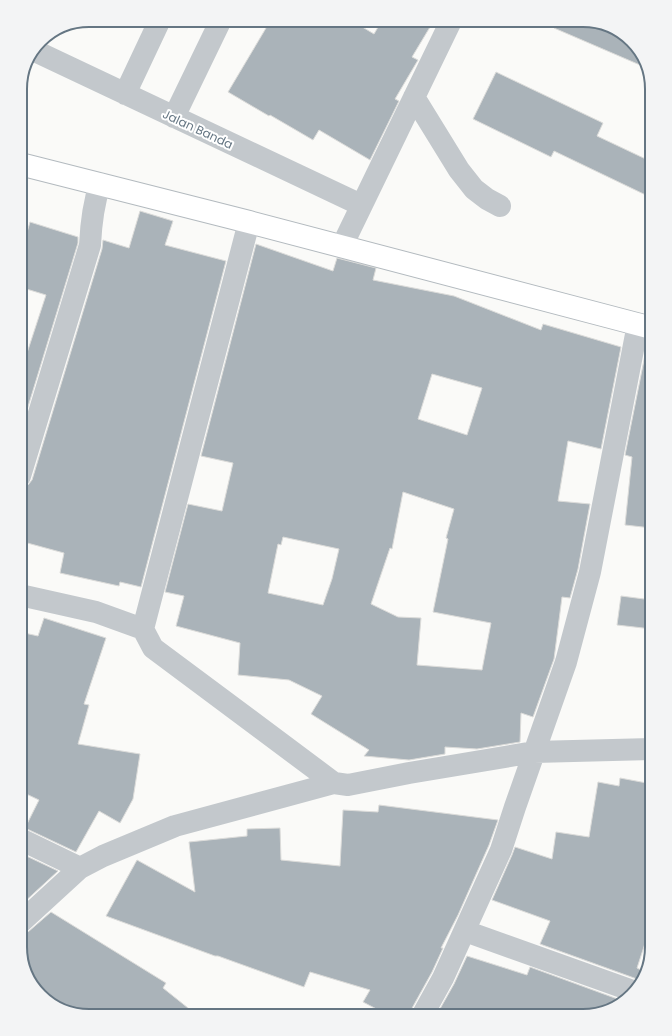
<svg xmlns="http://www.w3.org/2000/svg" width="672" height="1036" viewBox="0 0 672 1036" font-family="Poppins,sans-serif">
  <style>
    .building { fill: #aab3b9; stroke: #dcdcda; fill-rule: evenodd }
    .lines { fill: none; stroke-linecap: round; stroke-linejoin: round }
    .secondary-casing { stroke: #b3babf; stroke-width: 24 }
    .street { stroke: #c3c8cc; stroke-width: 22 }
    .secondary { stroke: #fff; stroke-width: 22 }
    .labels { text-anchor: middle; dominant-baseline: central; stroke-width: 4; stroke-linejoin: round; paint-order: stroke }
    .street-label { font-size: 12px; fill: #657683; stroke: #fff }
    .rim { fill: none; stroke: #657683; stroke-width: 2 }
  </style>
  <rect width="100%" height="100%" fill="#fafaf8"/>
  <!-- building -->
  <path class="building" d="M 557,20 L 588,20 L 622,32 L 645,58 L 647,68 L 554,28 Z
    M 354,22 L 374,34 L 381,22 L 433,22 L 412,57 L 418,60 L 395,99 L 399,101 L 370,160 L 319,130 L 313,140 L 270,115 L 269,116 L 228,92 L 269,23 Z
    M 496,72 L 603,123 L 597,136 L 652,162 L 652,198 L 554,151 L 551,157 L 473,119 Z
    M 140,211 L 173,221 L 165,245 L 226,261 L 141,587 L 120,582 L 119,586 L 60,573 L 64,553 L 20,541 L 20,488 L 23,488 L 28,485 L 32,480 L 102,249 L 103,240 L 129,248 Z
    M 30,222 L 78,237 L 78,243 L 20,433 L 20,351 L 27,353 L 46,295 L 20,287 L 20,234 L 26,236 Z
    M 256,244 L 333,271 L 337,258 L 376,268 L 373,280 L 454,296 L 541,330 L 543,324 L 621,347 L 601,449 L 568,441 L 558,501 L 590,504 L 578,569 L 570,598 L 562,597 L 554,659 L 533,717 L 521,713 L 520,742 L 477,749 L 445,747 L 445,754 L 409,760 L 364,756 L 369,750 L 311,714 L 322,696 L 289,680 L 238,675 L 240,643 L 176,626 L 184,596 L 165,592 L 188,504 L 222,511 L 233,463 L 201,456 ZM 432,374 L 482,388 L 467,435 L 418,419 ZM 403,492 L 454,509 L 446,538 L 448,539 L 433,612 L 491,623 L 482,670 L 417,665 L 421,618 L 398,617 L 371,604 L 390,548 L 392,549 ZM 283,537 L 339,549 L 332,579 L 323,605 L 268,593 L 278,544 L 281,545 Z
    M 645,355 L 652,357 L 652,528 L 625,525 L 632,457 L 625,455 Z
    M 621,596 L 652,600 L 652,629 L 617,625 Z
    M 44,618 L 106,638 L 84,704 L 89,705 L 78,744 L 140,754 L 133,799 L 120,823 L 99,811 L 76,852 L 25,828 L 39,800 L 20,791 L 20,632 L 38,636 Z
    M 620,778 L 652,784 L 652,922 L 637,968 L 645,972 L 642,982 L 637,979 L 540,944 L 550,921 L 492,900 L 512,855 L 515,847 L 552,859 L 556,832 L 589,837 L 598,782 L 619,786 Z
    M 379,805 L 498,820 L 489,845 L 458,915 L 441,948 L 443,948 L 432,972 L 411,1010 L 410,1016 L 390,1016 L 363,1002 L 370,990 L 310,972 L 304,987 L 218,956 L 215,956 L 106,916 L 137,860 L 195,892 L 189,842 L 247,836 L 247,829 L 280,828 L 281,860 L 340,866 L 343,810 L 378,812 Z
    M 20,853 L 58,871 L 20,906 Z
    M 51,912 L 166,983 L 163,988 L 198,1016 L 85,1016 L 51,1005 L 27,978 L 20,947 L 20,935 L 23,935 L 28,932 Z
    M 467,956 L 527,975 L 530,967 L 623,1001 L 614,1009 L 583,1016 L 436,1016 L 454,984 Z"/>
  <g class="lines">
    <defs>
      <path id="secondary" d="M 20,164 L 249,222 L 652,328"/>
    </defs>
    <!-- secondary casing -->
    <use href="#secondary" class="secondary-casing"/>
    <!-- street -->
    <path class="street" d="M 35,51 L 361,205
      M 125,94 L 158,24
      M 414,97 L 459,170 L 474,189 L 487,199 L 500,206
      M 174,117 L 219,24
      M 342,246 L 451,21
      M 20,476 L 90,245 C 91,224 93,205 100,184
      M 20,595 L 96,612 L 143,629 L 153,648 L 334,783 L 348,785 L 409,773 L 534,752 L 652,749
      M 143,629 L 249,222
      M 20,839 L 80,868
      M 20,923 L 80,868 L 103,856 L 175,826 L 334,783
      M 465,931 L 633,991
      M 422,1016 L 443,978 L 501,850 L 515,807 L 566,662 L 590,572 L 638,324"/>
    <!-- secondary -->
    <use href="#secondary" class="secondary"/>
  </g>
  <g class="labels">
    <!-- street labels -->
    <g class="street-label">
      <text transform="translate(198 129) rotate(25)">Jalan Banda</text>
    </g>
  </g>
  <!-- crop -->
  <path d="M0 0H672V1036H0ZM89 27H583A62 62 0 0 1 645 89V947A62 62 0 0 1 583 1009H89A62 62 0 0 1 27 947V89A62 62 0 0 1 89 27Z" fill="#f3f4f5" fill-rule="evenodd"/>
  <path class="rim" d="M89 27H583A62 62 0 0 1 645 89V947A62 62 0 0 1 583 1009H89A62 62 0 0 1 27 947V89A62 62 0 0 1 89 27Z"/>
</svg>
